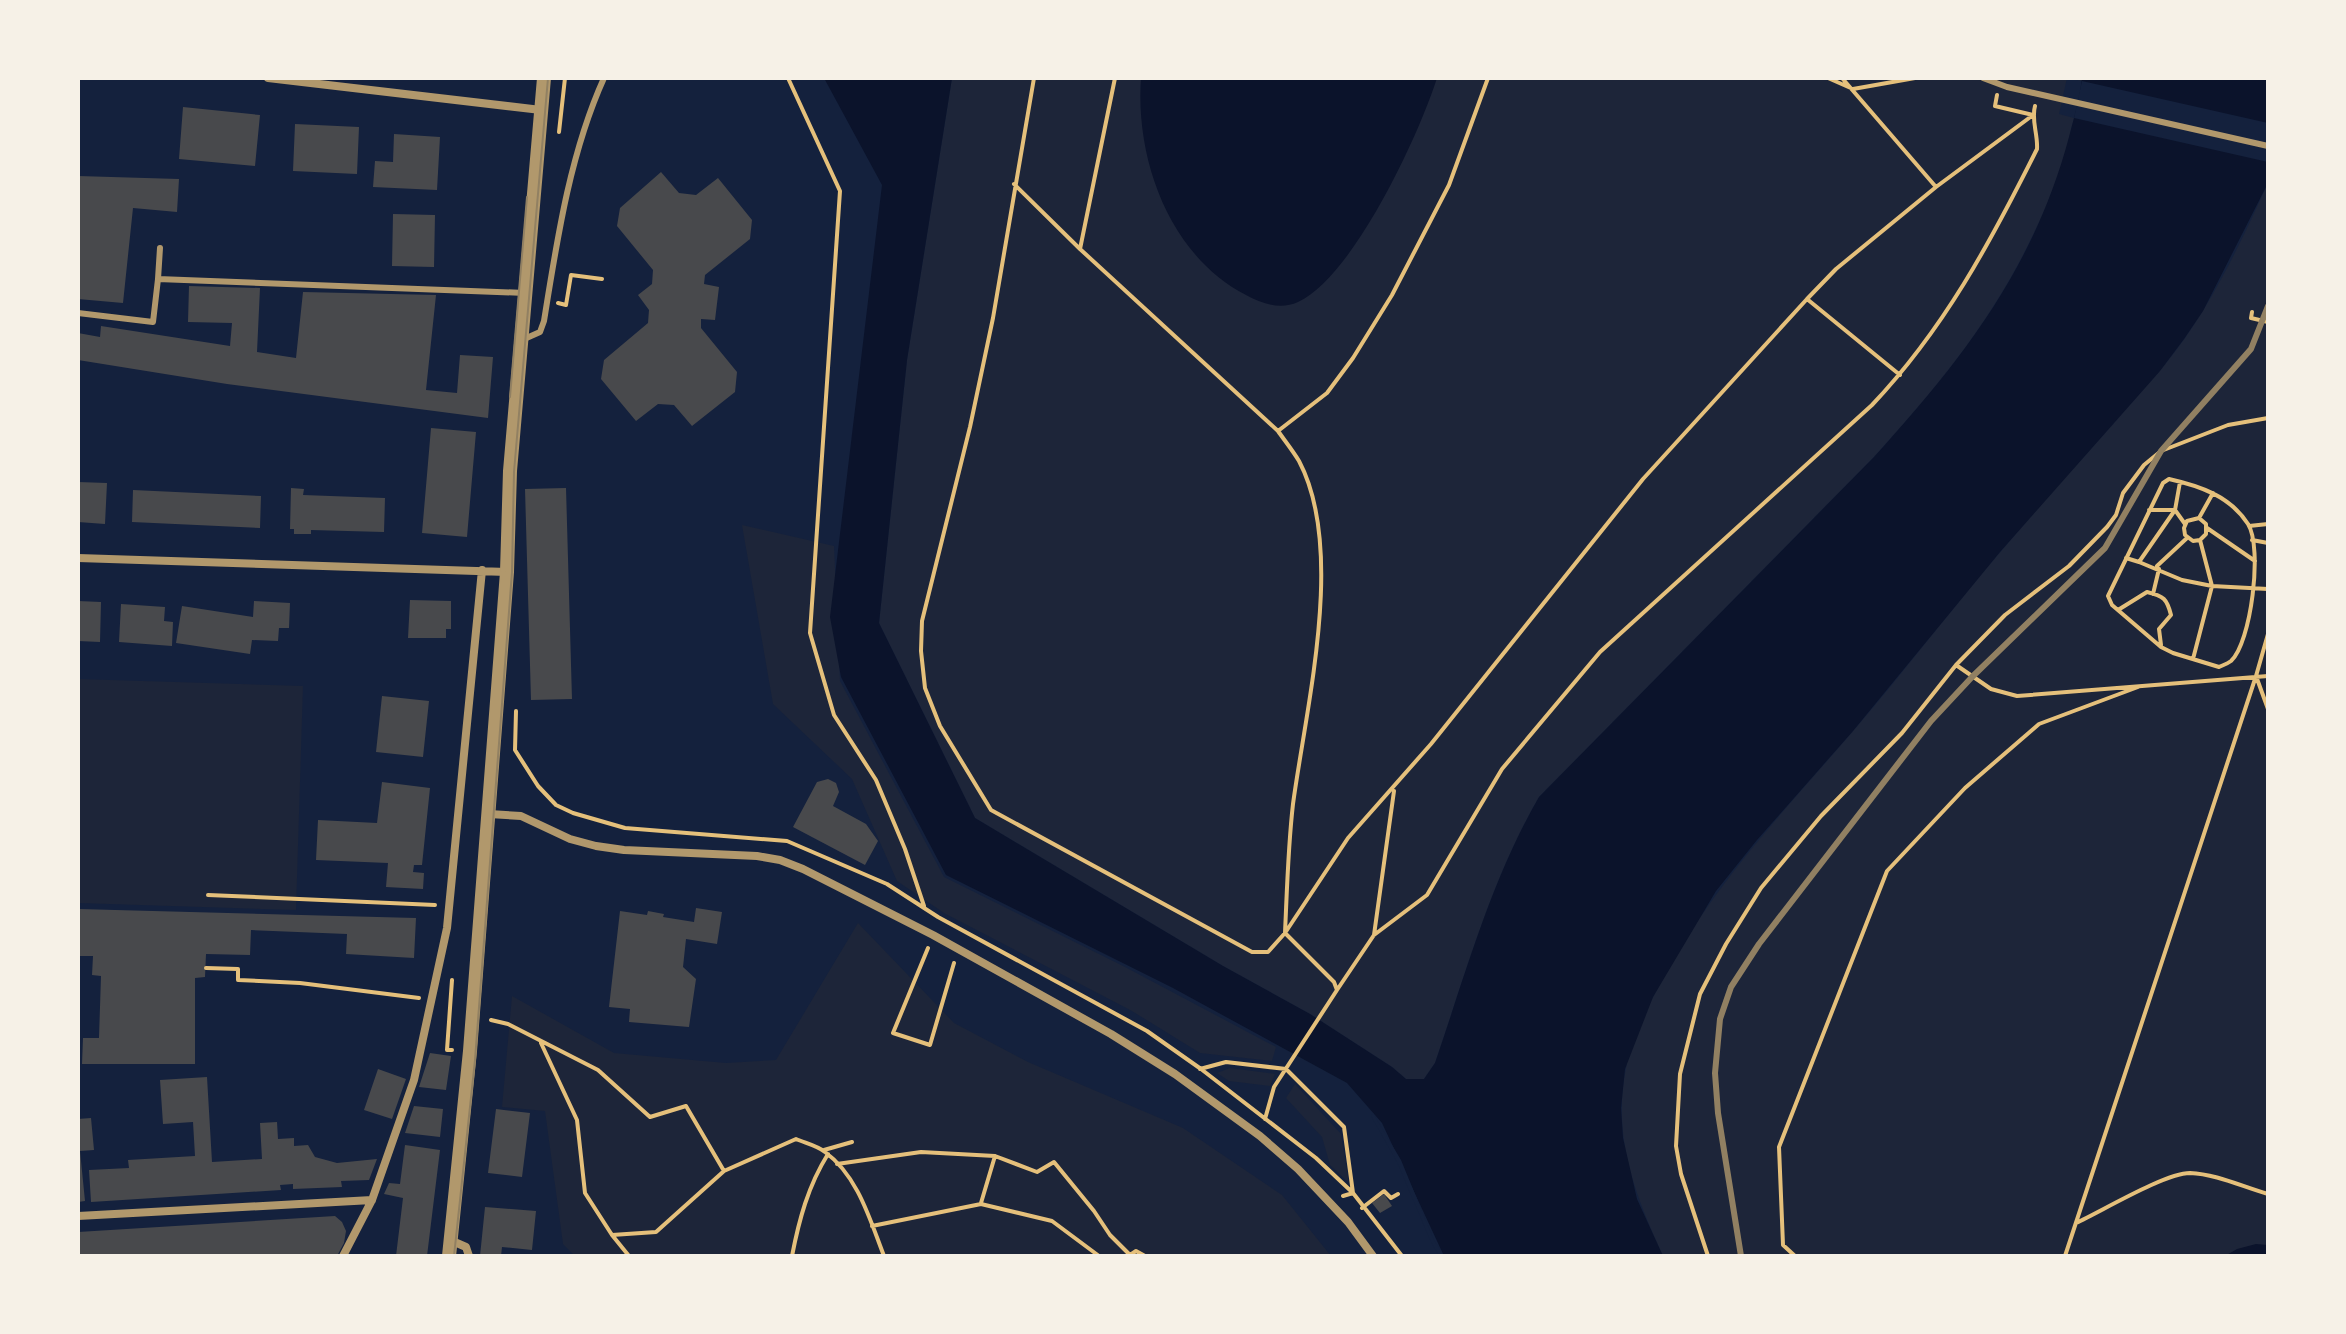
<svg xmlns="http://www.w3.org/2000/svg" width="2346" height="1334" viewBox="0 0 2346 1334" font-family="'PT Sans Narrow',sans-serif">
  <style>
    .green { fill: #1d2539 }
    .water { fill: #0b132b }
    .pier { fill: #14213d }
    .building { fill: #48494c }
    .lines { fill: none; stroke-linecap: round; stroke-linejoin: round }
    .path { stroke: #e5c07b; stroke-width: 4 }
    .service { stroke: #b1986c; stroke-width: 6 }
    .minor { stroke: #b1986c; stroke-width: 8 }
    .tertiary { stroke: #b1986c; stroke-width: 14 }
    .tram { stroke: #918062; stroke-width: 2 }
    .rail { stroke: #918062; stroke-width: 6 }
  </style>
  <rect width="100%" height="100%" fill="#14213d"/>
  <!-- green -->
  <path class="green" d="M 952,78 L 2082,78 L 2082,81 L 2067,78 L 2059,114 L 2074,118 C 2069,138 2065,158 2058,177 C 2014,292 1956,367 1874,457 L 1539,797 C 1491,880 1466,973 1435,1063 L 1424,1079 L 1406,1079 L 1392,1067 L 1310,1014 L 1223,966 L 975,818 L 879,623 L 907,360 Z
    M 2268,183 L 2268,1256 L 1663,1256 C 1635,1194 1612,1138 1626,1068 C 1631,1039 1646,1010 1660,984 C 1713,884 1781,815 1853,731 C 1904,672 1951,609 2002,550 C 2039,507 2076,465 2114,423 C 2138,395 2164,368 2185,338 C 2218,291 2244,236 2268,183 Z
    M 742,525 L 834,546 L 840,681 L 944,877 L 1125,967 L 1276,1047 L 1272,1061 L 1200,1053 L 1132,1011 L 944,913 L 897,881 L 852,779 L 773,704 Z
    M 78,679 L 303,686 L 296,910 L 78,903 Z
    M 858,923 L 954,1023 L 1028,1062 L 1183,1128 L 1282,1195 L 1331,1256 L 575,1256 L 563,1244 L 545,1111 L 502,1107 L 512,996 L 614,1053 L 726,1063 L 776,1060 Z
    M 1230,1068 L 1275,1074 L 1270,1086 L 1229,1081 L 1217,1073 Z
    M 1295,1084 L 1341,1134 L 1349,1183 L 1330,1165 L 1322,1137 L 1286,1098 Z"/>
  <!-- water -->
  <path class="water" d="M 824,78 L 952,78 L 907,360 L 879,623 L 975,818 L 1223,966 L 1310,1014 L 1392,1067 L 1406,1079 L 1424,1079 L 1435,1063 C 1466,973 1491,880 1539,797 L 1874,457 C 1963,359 2034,268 2069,137 C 2074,118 2080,98 2082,78 L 2268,78 L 2268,183 L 2203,311 L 2184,339 L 2160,371 L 2000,552 L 1853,731 L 1757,840 L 1716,891 L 1653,997 L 1625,1069 L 1621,1108 L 1623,1138 L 1637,1199 L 1663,1256 L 1444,1256 L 1382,1123 L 1347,1083 L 1173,988 L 946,875 L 841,677 L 830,617 L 882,185 Z
    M 1141,78 L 1437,78 C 1419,135 1353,277 1298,302 C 1281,310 1262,304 1246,295 C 1170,256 1135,160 1141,78 Z
    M 2256,1244 L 2268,1245 L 2268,1256 L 2225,1256 L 2237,1249 Z"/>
  <!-- pier -->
  <path class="pier" d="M 2082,81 L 2268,123 L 2268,162 L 2074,118 Z
    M 1373,1113 L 1401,1160 L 1434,1240 L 1444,1256 L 1439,1256 L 1431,1242 L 1397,1162 L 1371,1116 Z"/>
  <!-- building -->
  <path class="building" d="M 183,107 L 260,115 L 255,166 L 179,159 Z
    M 295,124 L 359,127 L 357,174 L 293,171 Z
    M 394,134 L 440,137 L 437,190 L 373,187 L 375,161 L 393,162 Z
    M 661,172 L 679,193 L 696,195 L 718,178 L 752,220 L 750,239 L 705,275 L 704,284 L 719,287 L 715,320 L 701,319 L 701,328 L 737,372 L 735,392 L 692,426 L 674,405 L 658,404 L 636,421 L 601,379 L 604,360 L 648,323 L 649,310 L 638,295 L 652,284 L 653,270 L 617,226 L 620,208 Z
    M 78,176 L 179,179 L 177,212 L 133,208 L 123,303 L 78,299 Z
    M 393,214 L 435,215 L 434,267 L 392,266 Z
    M 189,286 L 260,288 L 257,352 L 296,358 L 303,292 L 436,295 L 426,390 L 457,393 L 460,355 L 493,357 L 488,418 L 227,384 L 78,360 L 78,333 L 100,337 L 101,326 L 230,346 L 232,323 L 188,322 Z
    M 431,428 L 476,432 L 467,537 L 422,533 Z
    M 78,482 L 107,483 L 105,524 L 78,522 Z
    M 291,488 L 304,489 L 303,495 L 385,498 L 384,532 L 311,530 L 311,534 L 294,534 L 294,529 L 290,529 Z
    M 566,488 L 572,699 L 531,700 L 525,489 Z
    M 133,490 L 261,496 L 260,528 L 132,522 Z
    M 410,600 L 451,601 L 451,629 L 446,629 L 446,638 L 408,638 Z
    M 78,601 L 101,602 L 100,642 L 78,641 Z
    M 254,601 L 290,603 L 289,628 L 279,628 L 278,641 L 252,640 L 250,654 L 176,643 L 182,606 L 253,617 Z
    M 121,604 L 165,607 L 164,621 L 173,622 L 172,646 L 119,642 Z
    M 382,696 L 429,701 L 423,757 L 376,752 Z
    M 828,779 L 836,783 L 839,792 L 833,806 L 866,824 L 878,841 L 865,865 L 793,827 L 817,782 Z
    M 382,782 L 430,788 L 422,865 L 414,865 L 413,872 L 424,873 L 423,889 L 386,887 L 388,863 L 316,860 L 318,820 L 377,823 Z
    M 696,908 L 722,912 L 717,944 L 686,939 L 683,967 L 696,979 L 689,1027 L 629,1022 L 630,1009 L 609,1007 L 620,911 L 647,915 L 648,911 L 664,914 L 663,917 L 694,922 Z
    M 78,909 L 416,918 L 414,958 L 346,954 L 347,934 L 251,930 L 250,955 L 206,954 L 205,977 L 195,978 L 195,1064 L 82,1064 L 83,1038 L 99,1038 L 101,976 L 92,975 L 93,956 L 78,956 Z
    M 430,1053 L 451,1056 L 446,1090 L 419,1087 Z
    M 378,1069 L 406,1079 L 392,1119 L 364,1110 Z
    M 207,1077 L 212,1162 L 262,1159 L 260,1123 L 277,1122 L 278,1139 L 294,1138 L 294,1146 L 308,1145 L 315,1157 L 337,1163 L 377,1159 L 369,1180 L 341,1181 L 342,1187 L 293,1189 L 293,1184 L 280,1185 L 281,1190 L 91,1202 L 89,1170 L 129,1168 L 128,1160 L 195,1156 L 193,1122 L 163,1124 L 160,1080 Z
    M 414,1106 L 443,1109 L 440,1137 L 405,1133 Z
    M 496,1109 L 530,1113 L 522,1177 L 488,1173 Z
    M 91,1118 L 94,1150 L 80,1151 L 85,1201 L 78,1202 L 78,1119 Z
    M 405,1145 L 440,1150 L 427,1256 L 396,1256 L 403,1198 L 384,1194 L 389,1183 L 400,1184 Z
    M 1384,1194 L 1392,1206 L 1380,1213 L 1372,1203 Z
    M 485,1207 L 536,1211 L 532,1250 L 502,1247 L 501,1256 L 480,1256 Z
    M 335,1216 L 342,1222 L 346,1231 L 344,1243 L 337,1256 L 78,1256 L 78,1232 Z"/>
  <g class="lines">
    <!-- path -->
    <path class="path" d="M 788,78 L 840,191 L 810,633 L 834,715 L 876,780 L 905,849 L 924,906
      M 1034,78 L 993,318 L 970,427 L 922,621 L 921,651 L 925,688 L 940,726 L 991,810 L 1252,952 L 1268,952 L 1285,933 L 1348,838 L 1431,744 L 1643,479 L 1807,299 L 1836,269 L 1936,187 L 2033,115
      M 1828,78 L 1853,89 L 1915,78
      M 1842,78 L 1936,187
      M 1997,95 L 1995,106 L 2033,115
      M 559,132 L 565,78
      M 1014,184 L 1080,249 L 1278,431 C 1285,441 1293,451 1299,461 C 1346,550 1306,707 1293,804 C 1288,847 1287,890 1285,933 L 1334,982 L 1337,990 L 1274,1087 L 1265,1119
      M 1080,249 L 1115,78
      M 1807,299 L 1900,375
      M 558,303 L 566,305 L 571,275 L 602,279
      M 2252,312 L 2251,318 L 2268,322
      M 1278,431 L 1327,393 L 1353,358 L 1392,295 L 1449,185 L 1488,78
      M 2169,479 C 2200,486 2230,496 2248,524 C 2263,548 2251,643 2231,661 C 2227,664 2223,665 2219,667 L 2173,653 L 2161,647 L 2112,605 L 2108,596 L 2163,483 Z
      M 2149,510 L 2175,510 L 2185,524
      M 2199,518 L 2213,493
      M 2249,526 L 2268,524
      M 2207,528 L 2255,561
      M 2252,540 L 2268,543
      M 2126,558 L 2139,562 L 2175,510 L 2180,482
      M 2139,562 L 2182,580 L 2212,586 L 2268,589
      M 2157,566 L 2187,538
      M 2153,594 L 2159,569
      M 2118,610 L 2147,592 C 2164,596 2167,599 2171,615 L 2159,629 L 2161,645
      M 2193,659 L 2212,586 L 2200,540 L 2206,534 L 2206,524 L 2199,518 L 2187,521 L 2184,528 L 2185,535 L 2193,541 L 2200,540
      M 1956,665 L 1991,689 L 2017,696 L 2268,676
      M 2256,676 L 2268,634
      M 516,711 L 515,750 L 538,786 L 556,805 L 573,813 L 625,828 L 787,841 L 887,884 L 938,917 L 1147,1031 L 1201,1069 L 1316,1158 L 1353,1193 L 1402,1256
      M 208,895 L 435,905
      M 1374,935 L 1394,791
      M 928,948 L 893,1033 L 930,1045 L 954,963
      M 206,968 L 238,969 L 238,980 L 300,983 L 419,998
      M 1337,990 L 1374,935 L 1427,895 L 1502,769 L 1600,652 L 1872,405 C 1944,329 1990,243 2037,149 C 2038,134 2031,120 2035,106
      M 491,1020 L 508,1024 L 598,1070 L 650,1117 L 686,1106 L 724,1171
      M 541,1043 L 577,1120 L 585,1193 L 612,1235 L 656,1232 L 724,1171 L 796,1139 C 805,1143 818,1146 825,1152 C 858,1176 870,1220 884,1256
      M 452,1050 L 447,1050 L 452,980
      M 1200,1069 L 1226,1062 L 1286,1069 L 1344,1127 L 1353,1193 L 1343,1196
      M 824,1150 L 852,1142
      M 837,1164 L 921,1152 L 995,1156 L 1037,1172 L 1054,1162 L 1094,1211 L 1110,1235 L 1130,1255
      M 981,1203 L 995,1156
      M 1362,1208 L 1384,1191 L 1391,1198 L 1398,1194
      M 2076,1223 C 2102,1211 2165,1173 2190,1173 C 2216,1174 2243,1187 2268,1194
      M 872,1226 L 981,1204 L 1052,1221 L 1099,1256
      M 612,1235 L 629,1256
      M 1130,1255 L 1136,1251 L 1145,1256
      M 792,1256 C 799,1220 808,1186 828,1154
      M 1708,1256 L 1681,1174 L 1676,1146 L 1680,1074 L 1700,994 L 1726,944 L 1761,888 L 1821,816 L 1902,733 L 1956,665 L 2005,615 L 2069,566 L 2107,527 L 2116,515 L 2123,493 L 2144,465 L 2161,451 L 2228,425 L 2268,418
      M 1795,1256 L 1783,1245 L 1779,1147 L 1887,871 L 1965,788 L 2039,724 L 2138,687
      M 2065,1256 L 2256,676 L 2268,709"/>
    <!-- service -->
    <path class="service" d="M 1983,78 L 2007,87 L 2268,146
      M 160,248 L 158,279 L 525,293
      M 78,313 L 153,322 L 158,279
      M 522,340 L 540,332 L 544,321 C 557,240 570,153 604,78"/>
    <!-- minor -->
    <path class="minor" d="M 268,78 L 541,110
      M 78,558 L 507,572
      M 489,814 L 521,816 L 570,839 L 596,846 L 624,850 L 757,856 L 780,860 L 803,869 L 933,935 L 1111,1034 L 1175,1074 L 1260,1136 L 1298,1169 L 1348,1222 L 1373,1256
      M 78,1216 L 372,1200
      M 450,1240 L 466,1247 L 469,1256
      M 343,1256 L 372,1200 L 414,1080 L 447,928 L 482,570"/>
    <!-- tertiary -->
    <path class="tertiary" d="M 449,1256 L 470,1051 L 507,572 L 510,471 L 544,78"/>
    <!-- tram -->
    <path class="tram" d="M 510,397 L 527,197
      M 454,1256 L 475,1060 L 512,572 L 514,472 L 548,78"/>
    <!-- rail -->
    <path class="rail" d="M 1741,1256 L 1718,1113 L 1715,1073 L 1720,1019 L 1731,987 L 1759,944 L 1931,721 L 1972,677 L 2105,548 L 2161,451 L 2251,349 L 2268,306"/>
  </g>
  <!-- border -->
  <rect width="2346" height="1334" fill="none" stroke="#f6f1e7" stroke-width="160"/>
</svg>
